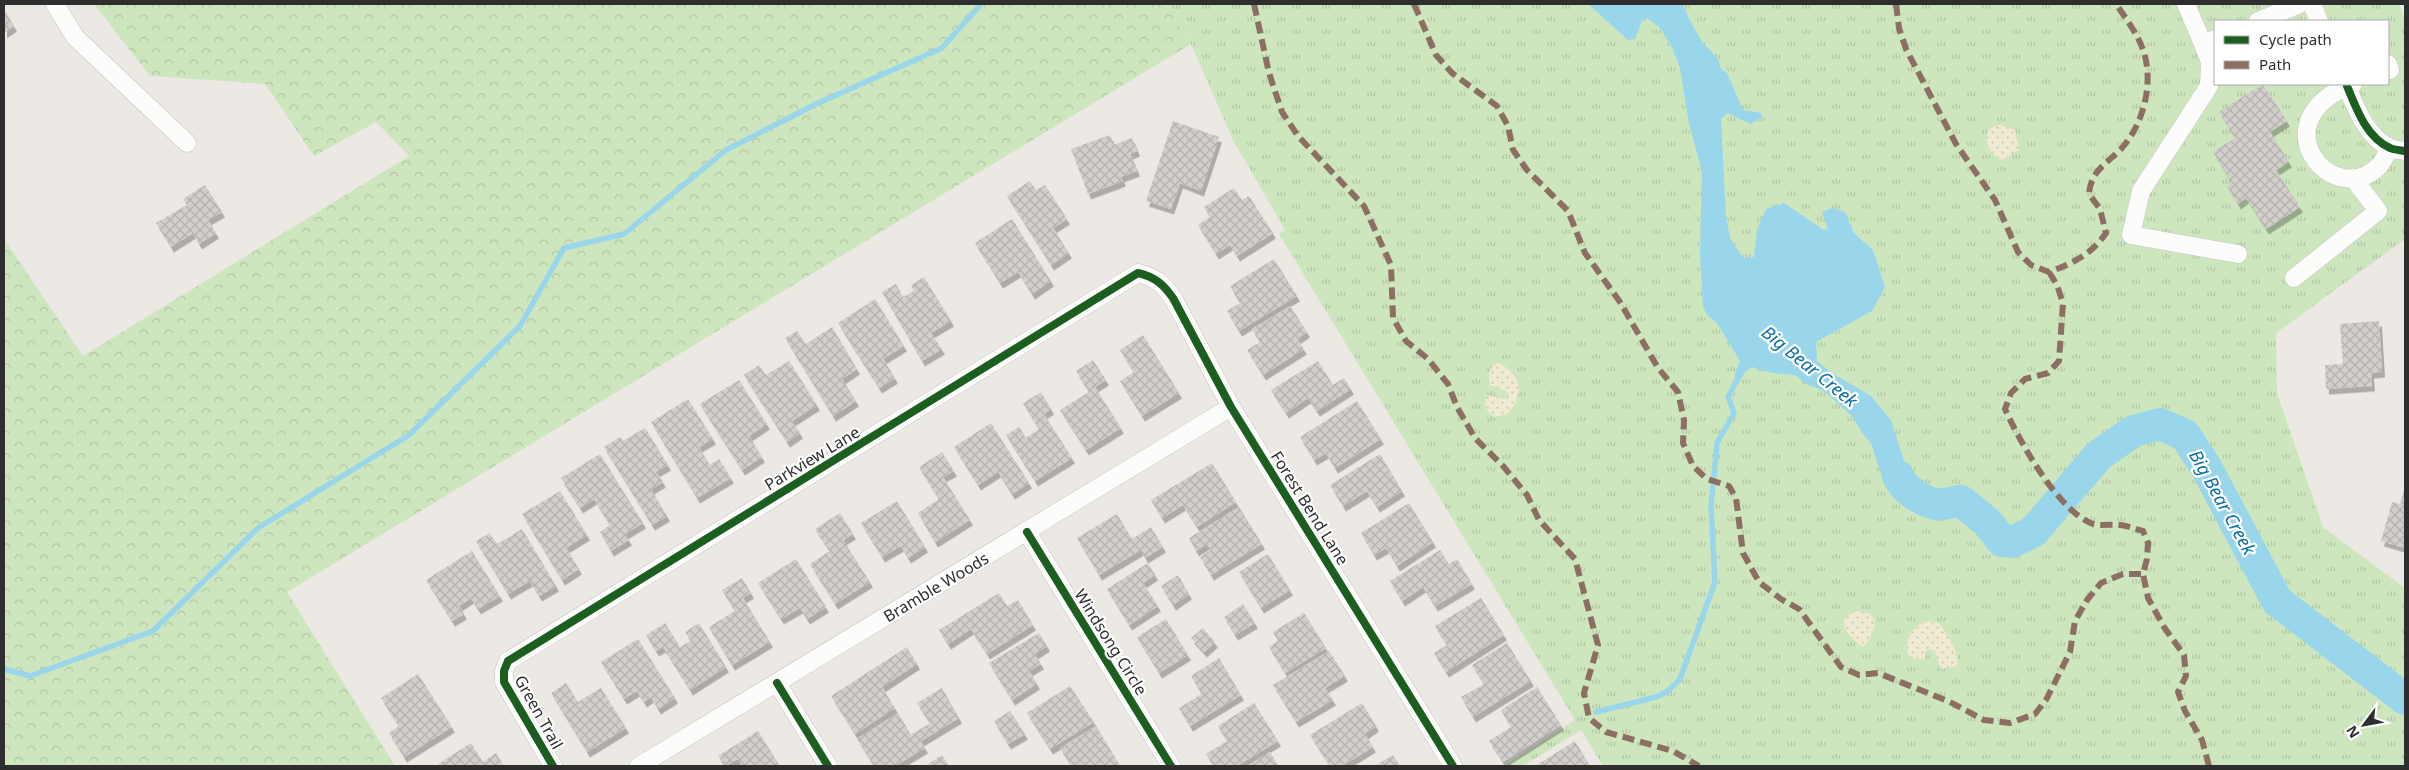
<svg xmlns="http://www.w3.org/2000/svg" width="2409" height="770" viewBox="0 0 2409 770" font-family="'Noto Sans',sans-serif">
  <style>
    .grass { fill: url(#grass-tufts); fill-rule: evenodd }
    .forest { fill: url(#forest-crowns) }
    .sand { fill: url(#sand-dots) }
    .water { fill: #99d6ec }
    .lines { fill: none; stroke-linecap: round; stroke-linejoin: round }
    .stream { stroke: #99d6ec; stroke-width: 5.5 }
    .river { stroke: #99d6ec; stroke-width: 32 }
    .building { fill: url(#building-cross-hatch); filter: url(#shadow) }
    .minor-casing { stroke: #c5c4c5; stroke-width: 19 }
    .minor { stroke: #fcfcfb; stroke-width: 18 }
    .quiet { stroke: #8d6e63; stroke-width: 6; stroke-dasharray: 12 6; stroke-linecap: butt }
    .cycleway-casing { stroke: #fff; stroke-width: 11 }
    .cycleway { stroke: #1b5e20; stroke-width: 8 }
    .labels { text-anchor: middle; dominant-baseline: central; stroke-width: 4.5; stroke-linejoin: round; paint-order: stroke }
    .street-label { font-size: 16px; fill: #2e2e2e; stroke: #fff }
    .water-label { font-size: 18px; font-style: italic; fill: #0d6fa3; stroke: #fff }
  </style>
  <defs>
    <pattern id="grass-tufts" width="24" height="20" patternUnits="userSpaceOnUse" patternTransform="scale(1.25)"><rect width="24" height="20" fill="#cee6be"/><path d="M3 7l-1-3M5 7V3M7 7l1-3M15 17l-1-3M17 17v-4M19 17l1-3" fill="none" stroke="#b1c6a4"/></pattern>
    <pattern id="forest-crowns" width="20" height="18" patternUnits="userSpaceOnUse" patternTransform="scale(1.25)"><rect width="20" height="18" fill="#cee6be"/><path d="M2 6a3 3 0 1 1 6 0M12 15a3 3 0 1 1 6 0" fill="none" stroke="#b1c6a4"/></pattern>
    <pattern id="sand-dots" width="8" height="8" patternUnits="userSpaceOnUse" patternTransform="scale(1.25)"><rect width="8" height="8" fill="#f0ead3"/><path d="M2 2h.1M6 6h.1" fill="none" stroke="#cec9b5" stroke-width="1.8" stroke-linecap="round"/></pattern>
    <pattern id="building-cross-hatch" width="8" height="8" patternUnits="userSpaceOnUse" patternTransform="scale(1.25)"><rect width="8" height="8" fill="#d1cecb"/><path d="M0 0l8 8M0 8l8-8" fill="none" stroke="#b4b1af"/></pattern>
    <filter id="shadow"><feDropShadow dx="3" dy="5.5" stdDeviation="0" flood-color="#0004"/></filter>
  </defs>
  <rect width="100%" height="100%" fill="#ece8e4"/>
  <!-- grass -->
  <path class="grass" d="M 1166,4 L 2399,4 L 2405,20 L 2405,239 L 2276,333 L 2277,393 L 2323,527 L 2405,588 L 2405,766 L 1603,766 L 1581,730 L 1523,766 L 1504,766 L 1575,720 L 1279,234 L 1285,230 L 1234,142 L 1191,44 ZM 2215,21 L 2388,21 L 2388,84 L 2215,84 Z"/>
  <!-- forest -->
  <path class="forest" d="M 94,4 L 1166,4 L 1191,44 L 287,592 L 395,766 L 4,766 L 4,239 L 83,356 L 409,156 L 376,122 L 314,156 L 265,84 L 150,76 Z"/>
  <!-- sand -->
  <path class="sand" d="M 2000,125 L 2015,130 L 2019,150 L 2002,160 C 1986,153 1978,127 2000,125 Z
    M 1499,363 C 1523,376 1524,395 1507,414 L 1496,417 C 1484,410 1484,408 1487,395 L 1506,399 L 1509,396 L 1508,392 L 1490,385 C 1488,377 1489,372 1493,365 Z
    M 1857,611 C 1884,613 1875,632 1864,646 L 1861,646 C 1849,635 1832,620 1857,611 Z
    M 1929,621 L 1939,623 C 1947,636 1960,650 1957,666 L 1942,669 L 1937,660 L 1935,650 L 1929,649 L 1926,651 L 1925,659 L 1916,659 L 1908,654 C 1904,639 1914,624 1929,621 Z"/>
  <!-- water -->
  <path class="water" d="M 1588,4 L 1683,4 L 1690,21 L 1703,43 L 1718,59 L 1721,69 L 1727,73 L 1743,110 L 1761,113 L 1763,117 L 1751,124 L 1727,113 L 1721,120 L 1726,216 L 1730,238 L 1743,258 L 1754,257 L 1757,230 L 1766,209 L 1784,203 L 1824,230 L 1828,229 L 1822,212 L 1832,208 L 1845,212 L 1854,233 L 1873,250 L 1885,287 L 1872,311 L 1816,342 L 1817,361 L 1832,373 L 1871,396 L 1891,420 L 1907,471 L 1925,488 L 1930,503 L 1919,511 L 1898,501 L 1885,486 L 1871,443 L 1863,434 L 1852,416 L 1824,391 L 1806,384 L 1795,375 L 1772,373 L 1752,367 L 1745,372 L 1738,384 C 1731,376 1737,369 1740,361 L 1717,323 L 1707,315 L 1703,306 L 1700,254 L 1702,171 L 1689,124 L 1680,68 L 1671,45 L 1659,27 L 1648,19 L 1643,19 L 1635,39 L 1628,40 Z"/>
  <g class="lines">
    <!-- stream -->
    <path class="stream" d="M 1714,476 L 1717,443 L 1734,413 L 1728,397 L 1739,376
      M 4,669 L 30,676 L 153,631 L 258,528 L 409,435 L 520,326 L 564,248 L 624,234 L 726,150 L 816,104 L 942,48 L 981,4
      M 1596,712 L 1656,697 L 1668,691 L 1680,679 L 1715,582 L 1711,505 L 1713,486"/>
    <!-- river -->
    <path class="river" d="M 1898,476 C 1904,489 1921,501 1936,504 C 1943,505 1953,502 1961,501 L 1987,522 L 2002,541 L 2012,542 L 2033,532 L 2099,455 L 2134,431 L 2160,424 L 2185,435 L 2207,469 L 2277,601 L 2405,699"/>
  </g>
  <!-- building -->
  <path class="building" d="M 4,10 L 14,26 L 4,33 Z
    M 2263,84 L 2287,121 L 2270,132 L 2289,162 L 2276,170 L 2300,207 L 2266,229 L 2246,198 L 2238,204 L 2227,186 L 2232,183 L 2213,152 L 2235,138 L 2219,112 Z
    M 1173,121 L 1219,137 L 1201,191 L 1180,183 L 1171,209 L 1146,201 Z
    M 1110,135 L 1114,145 L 1132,138 L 1137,151 L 1130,154 L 1137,171 L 1121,177 L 1123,181 L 1088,194 L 1071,149 Z
    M 1030,181 L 1036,190 L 1045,185 L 1067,219 L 1053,228 L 1069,253 L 1051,265 L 1007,196 Z
    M 205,185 L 222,212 L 208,220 L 216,233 L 199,244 L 193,233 L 171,247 L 156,223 L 187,205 L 183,199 Z
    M 1234,188 L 1242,200 L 1249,196 L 1273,233 L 1237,256 L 1230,245 L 1216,254 L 1198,225 L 1210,217 L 1204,207 Z
    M 1012,219 L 1051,281 L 1032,294 L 1018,272 L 1000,283 L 975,243 Z
    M 1274,259 L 1297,296 L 1239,331 L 1227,311 L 1240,303 L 1230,286 Z
    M 924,277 L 951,321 L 931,333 L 942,349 L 922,361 L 882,292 L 896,284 L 903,297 L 914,291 L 911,285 Z
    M 875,299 L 904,346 L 883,359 L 895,378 L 879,388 L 838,323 Z
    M 1290,306 L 1307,332 L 1297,339 L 1304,349 L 1263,375 L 1247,350 L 1260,342 L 1252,329 Z
    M 2379,321 L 2382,372 L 2371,373 L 2372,386 L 2326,389 L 2325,365 L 2343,364 L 2340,324 Z
    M 832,327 L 857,369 L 842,379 L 856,401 L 833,416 L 785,338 L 797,331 L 806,344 Z
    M 1143,335 L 1179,393 L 1142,416 L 1120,381 L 1134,372 L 1120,350 Z
    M 1093,360 L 1106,380 L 1095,387 L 1121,428 L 1086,450 L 1060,410 L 1089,392 L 1076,371 Z
    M 789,361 L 817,405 L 792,421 L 800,433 L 787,442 L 744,375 L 759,365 L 766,375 Z
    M 1318,361 L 1333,385 L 1344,378 L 1351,389 L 1317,411 L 1308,398 L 1286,413 L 1271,390 Z
    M 739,380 L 767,424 L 749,436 L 762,457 L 742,470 L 700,404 Z
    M 1041,392 L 1051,409 L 1044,414 L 1072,458 L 1035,481 L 1006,435 L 1019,427 L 1026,438 L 1039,429 L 1023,403 Z
    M 688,399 L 713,439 L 699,447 L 710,465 L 719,459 L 731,478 L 697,498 L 651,422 Z
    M 1357,401 L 1381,439 L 1335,468 L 1326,453 L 1314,460 L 1300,437 Z
    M 991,423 L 1029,483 L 1012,494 L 998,472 L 978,485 L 954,447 Z
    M 645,428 L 668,465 L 656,472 L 663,482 L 651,489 L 667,516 L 652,525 L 604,447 L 620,437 L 623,441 Z
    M 942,452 L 954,471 L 943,477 L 970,520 L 935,542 L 918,513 L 939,499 L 919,467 Z
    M 600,454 L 643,523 L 625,534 L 629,540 L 611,551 L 600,532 L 610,525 L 594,499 L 580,508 L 561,478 Z
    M 1380,454 L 1402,491 L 1377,507 L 1367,491 L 1343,506 L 1330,485 Z
    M 1212,463 L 1236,502 L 1197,527 L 1183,505 L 1162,518 L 1151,500 Z
    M 2405,487 L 2405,548 L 2381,541 L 2392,502 L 2400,504 Z
    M 560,491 L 587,535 L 566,548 L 579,569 L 562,580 L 522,514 Z
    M 897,501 L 925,547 L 908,558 L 901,546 L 882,557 L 861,523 Z
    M 1409,503 L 1433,542 L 1397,566 L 1386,548 L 1374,555 L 1361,533 Z
    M 1239,507 L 1262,544 L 1211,575 L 1200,557 L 1211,550 L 1207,544 L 1196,551 L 1189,538 Z
    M 840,513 L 853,534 L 843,540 L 870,582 L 835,604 L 810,564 L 830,551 L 815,529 Z
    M 1117,514 L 1132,539 L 1151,527 L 1163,547 L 1145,558 L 1141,550 L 1099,575 L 1077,538 Z
    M 522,529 L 556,586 L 539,596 L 530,581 L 508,594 L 476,541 L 490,533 L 497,544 Z
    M 1440,550 L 1449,564 L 1457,559 L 1472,584 L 1435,606 L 1423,587 L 1402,601 L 1390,581 Z
    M 472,551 L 500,596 L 478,609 L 471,598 L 459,606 L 464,614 L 452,621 L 426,580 Z
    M 1268,554 L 1290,590 L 1261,608 L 1239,572 Z
    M 796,559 L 826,607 L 807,619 L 800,608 L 781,619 L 758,583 Z
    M 1148,563 L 1155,575 L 1143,583 L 1158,606 L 1129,625 L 1107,589 Z
    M 1178,575 L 1189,594 L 1173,605 L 1161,586 Z
    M 742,578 L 751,593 L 743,598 L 770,642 L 732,665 L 709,627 L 735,611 L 722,590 Z
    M 999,593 L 1007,606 L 1018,600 L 1033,625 L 987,654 L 971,629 L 948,644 L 939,630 Z
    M 1481,598 L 1504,635 L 1446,672 L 1434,653 L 1447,645 L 1435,626 Z
    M 1243,604 L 1255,623 L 1235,635 L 1224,617 Z
    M 1304,613 L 1326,648 L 1285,673 L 1269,647 L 1278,641 L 1273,632 Z
    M 1166,619 L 1188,655 L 1159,673 L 1137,637 Z
    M 665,623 L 680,647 L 691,641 L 685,632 L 699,623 L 726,667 L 690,690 L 663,647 L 656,651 L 646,635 Z
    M 1203,628 L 1215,642 L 1204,652 L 1191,638 Z
    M 1039,633 L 1047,646 L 1035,654 L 1041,664 L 1029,671 L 1037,684 L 1012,700 L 989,663 Z
    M 638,639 L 675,698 L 658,709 L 651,697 L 644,702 L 637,691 L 624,699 L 601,662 Z
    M 1507,643 L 1531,681 L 1473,717 L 1461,697 L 1484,684 L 1472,665 Z
    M 907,647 L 917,664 L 882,687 L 895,708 L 855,734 L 831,696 Z
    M 1329,651 L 1345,676 L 1325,688 L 1333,700 L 1296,722 L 1273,685 Z
    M 1219,658 L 1241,695 L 1190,726 L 1179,708 L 1202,694 L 1191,676 Z
    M 418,674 L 452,727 L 404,757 L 389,733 L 399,726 L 381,698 Z
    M 566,683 L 578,702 L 601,688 L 626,728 L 587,752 L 551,693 Z
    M 1070,686 L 1094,722 L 1050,749 L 1027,713 Z
    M 1537,687 L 1561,725 L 1503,762 L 1489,741 L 1511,727 L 1501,710 Z
    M 942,688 L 959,718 L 921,741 L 925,748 L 895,766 L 874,766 L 857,739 L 898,713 L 911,735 L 930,723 L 917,703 Z
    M 1254,703 L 1278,741 L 1237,766 L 1214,766 L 1206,754 L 1227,741 L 1218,726 Z
    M 1362,703 L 1376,726 L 1365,734 L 1373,747 L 1342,766 L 1330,766 L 1310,735 Z
    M 1010,711 L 1025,734 L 1008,744 L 994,721 Z
    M 1096,726 L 1119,764 L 1114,766 L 1072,766 L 1060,748 Z
    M 758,731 L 780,766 L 743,766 L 738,759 L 725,766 L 718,756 Z
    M 1575,741 L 1590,766 L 1535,766 Z
    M 471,743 L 483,762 L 496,753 L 504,766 L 440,766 L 438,764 Z
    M 1270,752 L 1278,766 L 1247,766 Z
    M 942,755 L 949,766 L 925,766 Z
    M 1393,755 L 1400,766 L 1374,766 Z"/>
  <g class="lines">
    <defs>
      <path id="minor" d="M 55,4 L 75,37 L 187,143
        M 2186,4 L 2203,44
        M 2312,4 L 2319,21
        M 2258,21 L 2300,4
        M 2215,39 L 2203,44 L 2210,62 L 2209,86 L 2141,191 L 2131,235 L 2238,254
        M 2388,64 L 2390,70 L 2388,70
        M 2346,84 C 2355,106 2366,137 2390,148 C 2394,150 2401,150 2405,151
        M 2353,84 C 2256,121 2334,213 2380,165 C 2384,160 2387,153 2389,148
        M 2294,278 L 2378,211 L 2359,186 L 2356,178
        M 1027,532 L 1171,766
        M 777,683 L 828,766
        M 553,766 L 504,682 L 504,671 L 508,661 L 1138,273 C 1155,277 1163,284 1173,298 L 1231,407 L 1453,766
        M 639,766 L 1231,407"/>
    </defs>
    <!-- minor casing -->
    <use href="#minor" class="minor-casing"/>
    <!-- minor -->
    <use href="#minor" class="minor"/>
    <!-- quiet -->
    <path class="quiet" d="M 1254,4 L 1269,73 L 1282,112 L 1298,136 L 1364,206 L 1391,265 L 1393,318 L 1406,341 L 1428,359 L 1448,384 L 1457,407 L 1475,438 L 1503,466 L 1527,495 L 1539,520 L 1575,559 L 1598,645 L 1584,693 L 1589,718 L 1606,732 L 1673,751 L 1699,766
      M 1414,4 L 1436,55 L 1452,73 L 1497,106 L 1508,126 L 1513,150 L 1527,170 L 1568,211 L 1585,253 L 1620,302 L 1658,368 L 1678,392 L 1684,420 L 1683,443 L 1693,466 L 1707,479 L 1729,486 L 1736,498 L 1743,553 L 1759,582 L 1781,599 L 1799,609 L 1841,667 L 1859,675 L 1878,673 L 1950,702 L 1984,720 L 2010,723 L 2035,714 L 2046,700 L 2070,652 L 2075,621 L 2087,600 L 2101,583 L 2123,574 L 2143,574
      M 1896,4 L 1899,28 L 1906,49 L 1956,144 L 1995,200 L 2018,252 L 2031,265 L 2049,272 C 2073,263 2091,255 2106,233 L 2100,209 L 2089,194 C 2091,167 2112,162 2126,143 C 2146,117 2154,77 2142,47 C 2136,32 2125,17 2116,4
      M 2049,272 L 2057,285 L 2063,303 L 2059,361 L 2048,373 L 2025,379 L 2011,393 L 2005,409 C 2020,442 2058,511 2093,524 C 2101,526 2112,524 2120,525 C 2128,526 2135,529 2143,531 L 2148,543 L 2147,559 L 2143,574 L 2148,598 L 2164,627 L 2184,655 L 2186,676 L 2178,692 L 2185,711 L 2202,740 L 2209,766"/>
    <defs>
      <path id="cycleway" d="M 2347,86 C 2356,108 2366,137 2390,148 C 2394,150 2400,150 2405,151
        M 1027,532 L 1171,766
        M 777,683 L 828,766
        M 553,766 L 504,682 L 504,671 L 508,661 L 1138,273 C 1155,277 1163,284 1173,298 L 1231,407 L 1453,766"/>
    </defs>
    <!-- cycleway casing -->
    <use href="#cycleway" class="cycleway-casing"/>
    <!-- cycleway -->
    <use href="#cycleway" class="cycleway"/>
  </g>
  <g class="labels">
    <!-- street labels -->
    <g class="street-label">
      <text transform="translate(812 458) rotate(-31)">Parkview Lane</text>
      <text transform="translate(1310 508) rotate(58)">Forest Bend Lane</text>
      <text transform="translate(936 587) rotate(-31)">Bramble Woods</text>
      <text transform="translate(1111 642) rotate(58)">Windsong Circle</text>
      <text transform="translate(539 712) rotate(61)">Green Trail</text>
    </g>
    <!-- water labels -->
    <g class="water-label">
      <text transform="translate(1810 366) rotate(39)">Big Bear Creek</text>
      <text transform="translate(2223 502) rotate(61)">Big Bear Creek</text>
    </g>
  </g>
  <!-- border -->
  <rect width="2409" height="770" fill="none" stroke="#2e2e2e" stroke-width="10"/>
  <!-- legend -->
  <rect x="2214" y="20" width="175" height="65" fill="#ffffff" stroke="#ababab"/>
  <rect x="2224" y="36" width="25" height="8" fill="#1b5e20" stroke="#ababab"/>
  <text x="2259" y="45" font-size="15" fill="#2e2e2e">Cycle path</text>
  <rect x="2224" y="61" width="25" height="8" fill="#8d6e63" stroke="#ababab"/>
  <text x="2259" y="70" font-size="15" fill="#2e2e2e">Path</text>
  <!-- north arrow -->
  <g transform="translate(2364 725) rotate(238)" stroke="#ffffff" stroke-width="4" paint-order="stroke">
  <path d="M0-4L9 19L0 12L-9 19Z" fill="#2e2e2e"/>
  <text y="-8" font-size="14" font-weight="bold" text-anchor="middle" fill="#2e2e2e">N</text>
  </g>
</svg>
